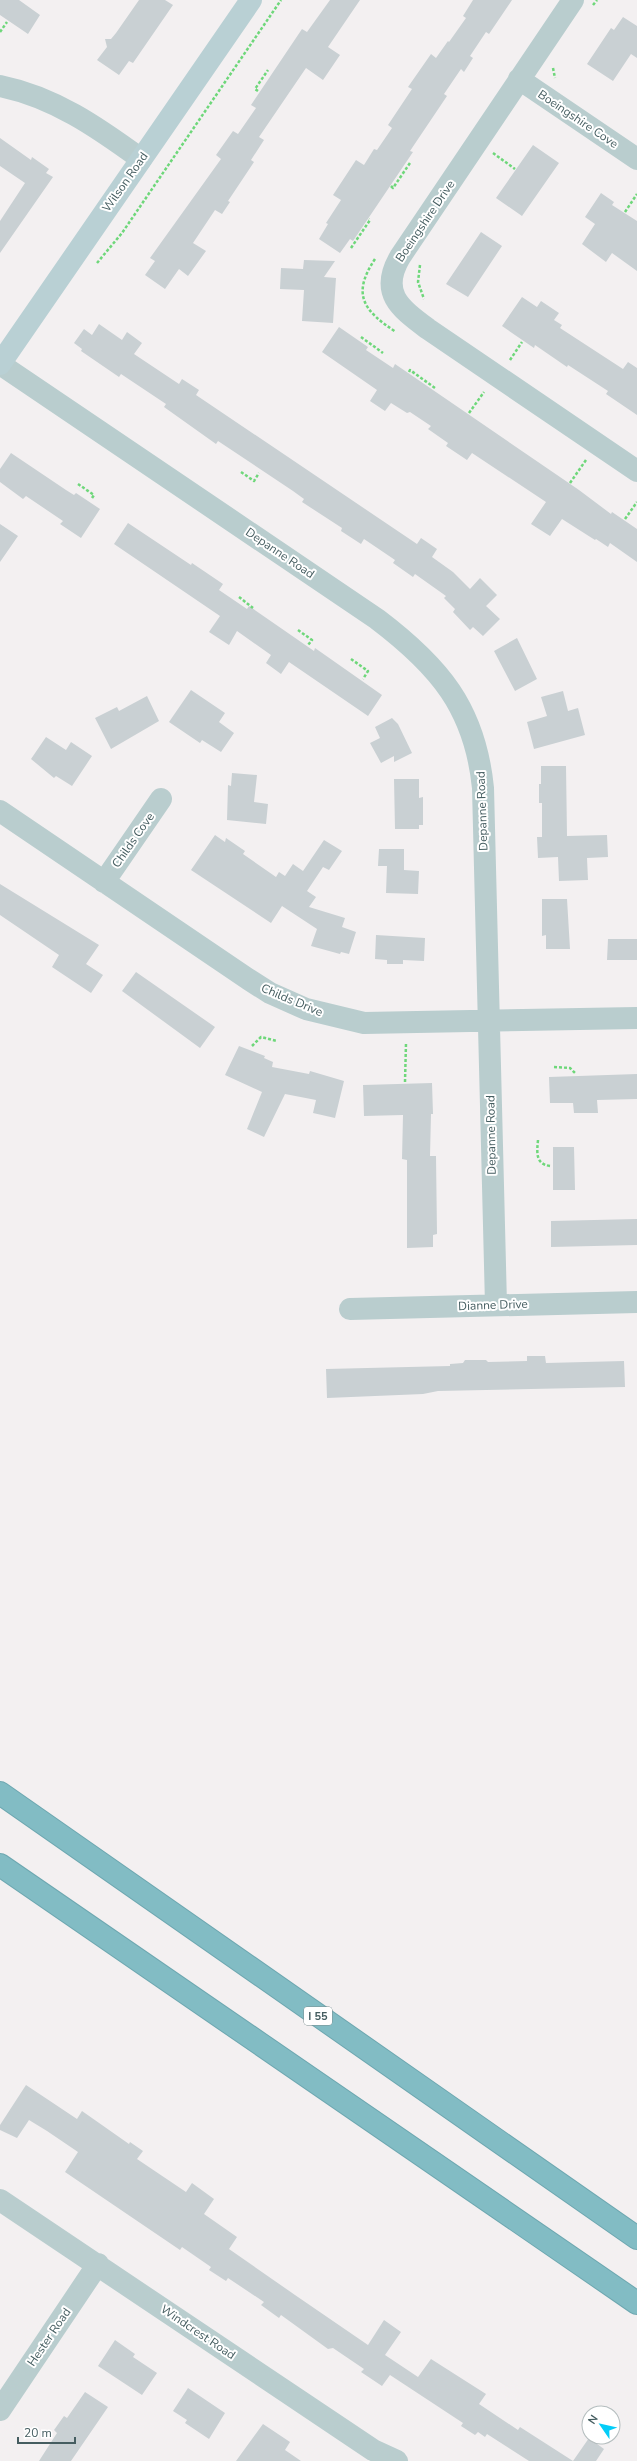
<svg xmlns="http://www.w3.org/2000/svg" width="637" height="2461" viewBox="0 0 637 2461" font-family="'Nunito Sans',sans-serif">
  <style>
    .building { fill: #c9d0d3 }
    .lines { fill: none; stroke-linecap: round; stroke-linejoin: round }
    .highway-casing { stroke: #6da7b0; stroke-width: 24 }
    .path { stroke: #6ed77a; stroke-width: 2.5; stroke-dasharray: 3 2; stroke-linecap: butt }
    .street { stroke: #b9cdce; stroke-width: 22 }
    .secondary { stroke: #b9d0d4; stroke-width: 22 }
    .highway { stroke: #82bcc4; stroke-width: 22 }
    .labels { text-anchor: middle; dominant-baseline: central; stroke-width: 4; stroke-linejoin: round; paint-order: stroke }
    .shield { fill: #fff; stroke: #7d8e90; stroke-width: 1 }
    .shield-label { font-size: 11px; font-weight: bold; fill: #455d60 }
    .street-label { font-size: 12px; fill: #455d60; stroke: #fff }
  </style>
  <rect width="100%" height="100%" fill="#f3f0f1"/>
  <!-- building -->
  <path class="building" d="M 0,0 L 19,0 L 40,15 L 28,34 L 0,15 Z
    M 139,0 L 165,0 L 173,5 L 133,63 L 129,61 L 119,75 L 97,60 L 107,47 L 105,39 L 111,39 L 116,33 Z
    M 330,0 L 360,0 L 328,47 L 340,55 L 323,80 L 306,68 L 259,137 L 264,140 L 251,160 L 254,162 L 228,201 L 230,202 L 222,214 L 215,210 L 193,243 L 206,251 L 188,276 L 179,269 L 165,289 L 145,275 L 155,261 L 150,258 L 221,159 L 216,155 L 233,131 L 238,134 L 256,108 L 251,105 L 302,29 L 307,32 Z
    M 473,0 L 512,0 L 489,34 L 486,32 L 470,56 L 473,58 L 464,72 L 461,69 L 444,94 L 447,96 L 410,151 L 413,152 L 353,241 L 350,239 L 340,253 L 319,239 L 328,224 L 326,223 L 341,200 L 333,195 L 356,160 L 364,165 L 374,149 L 377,150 L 392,128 L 388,125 L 412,89 L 408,87 L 431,54 L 436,58 L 448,41 L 449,42 L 466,18 L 463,16 Z
    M 623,17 L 637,26 L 637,58 L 631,54 L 613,81 L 587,64 L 611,28 L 614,30 Z
    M 0,138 L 31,160 L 32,157 L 49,169 L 46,173 L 53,177 L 0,253 L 0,221 L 25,183 L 0,166 Z
    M 533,145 L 559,163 L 522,216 L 496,198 Z
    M 601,193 L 614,202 L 612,205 L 637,221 L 637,271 L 612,253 L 606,262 L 582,244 L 595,224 L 585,217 Z
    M 481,232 L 502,246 L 468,297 L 446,284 Z
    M 304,260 L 335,261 L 324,277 L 336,278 L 333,323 L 302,321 L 304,290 L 280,289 L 281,268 L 303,269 Z
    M 522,297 L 537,307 L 541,301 L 559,313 L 554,320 L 562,325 L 560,328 L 623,369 L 628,362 L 637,368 L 637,415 L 606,394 L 608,391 L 568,365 L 567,367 L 535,345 L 534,348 L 502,326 Z
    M 99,324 L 122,340 L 127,332 L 142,343 L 134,354 L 179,384 L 182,379 L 199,390 L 196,395 L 417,544 L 421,538 L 437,549 L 432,557 L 453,572 L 470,589 L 480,578 L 497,595 L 486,606 L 500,619 L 483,636 L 473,627 L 470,630 L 453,612 L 455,609 L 444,598 L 446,596 L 415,574 L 413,577 L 393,563 L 395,560 L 364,539 L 361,544 L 341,531 L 342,528 L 302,502 L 304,499 L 293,491 L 218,441 L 216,444 L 164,407 L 166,404 L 121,374 L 119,377 L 81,351 L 82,349 L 74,343 L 84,329 L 92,335 Z
    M 339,327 L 368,347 L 366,350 L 393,368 L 395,364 L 579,490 L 611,514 L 612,512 L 637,529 L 637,562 L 610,543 L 608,547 L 596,539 L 595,540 L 562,519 L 550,536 L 531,524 L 546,502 L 472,453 L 467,460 L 446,446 L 448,443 L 428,429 L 431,426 L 410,412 L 407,413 L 391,403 L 385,411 L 370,401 L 377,390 L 322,352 Z
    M 11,453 L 66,490 L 74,495 L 76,493 L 100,509 L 81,538 L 60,524 L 63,521 L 26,496 L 23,499 L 0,482 L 0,469 Z
    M 128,523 L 191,565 L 192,563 L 223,584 L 219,590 L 247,609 L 249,606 L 314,651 L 315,648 L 382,695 L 368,716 L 289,662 L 281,674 L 266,663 L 271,655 L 237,631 L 229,645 L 209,632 L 220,616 L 114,544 Z
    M 0,524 L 18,536 L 0,562 Z
    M 517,638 L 537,679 L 515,691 L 494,651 Z
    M 191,690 L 225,713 L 219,722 L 234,733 L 221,752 L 202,740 L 200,743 L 169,722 Z
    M 563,691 L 568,711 L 578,708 L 585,735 L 534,749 L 527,722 L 547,716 L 541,697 Z
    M 147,696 L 159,721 L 111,749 L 95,718 L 117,707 L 119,711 Z
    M 392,718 L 398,724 L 412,753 L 394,762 L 394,756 L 381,763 L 370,743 L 380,738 L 375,727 Z
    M 46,737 L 66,750 L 71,742 L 92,756 L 72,786 L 56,776 L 54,778 L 31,759 Z
    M 541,766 L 566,766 L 567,836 L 607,835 L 608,857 L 587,858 L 588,880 L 559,881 L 558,857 L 538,858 L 537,837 L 542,837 L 542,803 L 539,803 L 539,784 L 541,784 Z
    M 232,773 L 257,775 L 254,802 L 268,804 L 266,824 L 227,820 L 228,785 L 231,786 Z
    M 394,779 L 419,779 L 419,798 L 423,797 L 423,825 L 419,825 L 419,829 L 395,829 Z
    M 215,835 L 225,842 L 226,838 L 245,851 L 243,854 L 276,877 L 279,872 L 285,876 L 293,864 L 303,871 L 324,840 L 342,851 L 329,870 L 323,867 L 307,891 L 316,897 L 309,907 L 345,918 L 342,927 L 356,932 L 349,954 L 341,952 L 340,954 L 311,946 L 317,929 L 282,906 L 271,923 L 191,870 Z
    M 379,849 L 404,849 L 404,870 L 419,871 L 418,894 L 386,893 L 387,866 L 378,866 Z
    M 0,884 L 99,945 L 86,964 L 103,975 L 91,993 L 52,967 L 59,955 L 0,915 Z
    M 542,899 L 567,899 L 570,949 L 546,949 L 546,935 L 542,936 Z
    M 376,935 L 425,938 L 424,961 L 403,960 L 403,964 L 387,964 L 387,960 L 375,959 Z
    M 608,939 L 637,939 L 637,960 L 607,960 Z
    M 136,972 L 215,1027 L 200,1048 L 122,991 Z
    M 239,1046 L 265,1056 L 264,1058 L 273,1062 L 272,1067 L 309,1074 L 310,1071 L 344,1081 L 335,1118 L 313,1113 L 316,1100 L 285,1094 L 264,1137 L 247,1129 L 262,1092 L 225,1075 Z
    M 637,1074 L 637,1099 L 597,1100 L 598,1113 L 574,1113 L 573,1103 L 550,1103 L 549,1077 Z
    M 432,1083 L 433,1114 L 431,1114 L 430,1156 L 436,1156 L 437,1234 L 433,1235 L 433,1247 L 407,1248 L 407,1160 L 402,1159 L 403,1115 L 364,1116 L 363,1085 Z
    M 553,1147 L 574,1147 L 575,1190 L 553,1190 Z
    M 637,1219 L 637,1245 L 551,1247 L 551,1221 Z
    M 527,1356 L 545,1356 L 546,1363 L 624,1361 L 625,1387 L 438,1391 L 423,1394 L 327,1398 L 326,1369 L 450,1366 L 450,1364 L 463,1363 L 465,1360 L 486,1360 L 488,1362 L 527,1361 Z
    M 26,2085 L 77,2119 L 82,2111 L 129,2144 L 130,2142 L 143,2151 L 137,2159 L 186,2192 L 192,2183 L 214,2199 L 204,2214 L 237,2237 L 229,2249 L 295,2295 L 368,2345 L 384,2320 L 401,2332 L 385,2355 L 418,2377 L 431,2359 L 486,2394 L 479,2404 L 518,2430 L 520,2427 L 573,2461 L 529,2461 L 487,2434 L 485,2437 L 478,2432 L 475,2435 L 461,2426 L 463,2423 L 390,2375 L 382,2386 L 361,2372 L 364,2369 L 333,2348 L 328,2349 L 281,2315 L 279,2318 L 261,2305 L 264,2302 L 228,2278 L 226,2281 L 209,2270 L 211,2267 L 182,2247 L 180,2250 L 65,2172 L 78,2152 L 47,2131 L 29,2120 L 17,2138 L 0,2130 L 0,2125 Z
    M 115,2340 L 135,2354 L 133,2357 L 157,2373 L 142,2395 L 98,2366 Z
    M 188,2388 L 225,2413 L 209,2439 L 185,2423 L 187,2420 L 173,2411 Z
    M 85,2392 L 108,2407 L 71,2461 L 39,2461 L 57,2433 L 54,2430 L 64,2416 L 67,2418 Z
    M 263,2424 L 290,2442 L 285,2450 L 301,2461 L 236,2461 Z
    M 589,2438 L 604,2449 L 596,2461 L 573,2461 Z"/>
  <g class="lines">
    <defs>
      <path id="highway" d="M 0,1793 L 637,2238
        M 0,1865 L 637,2303"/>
    </defs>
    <!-- highway casing -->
    <use href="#highway" class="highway-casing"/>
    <!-- path -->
    <path class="path" d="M 593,5 L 597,0
      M 0,32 L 7,22
      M 553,68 L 555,78
      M 258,91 L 255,89 L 268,70
      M 493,153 L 515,169
      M 391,186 L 393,188 L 410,163
      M 625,212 L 637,194
      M 351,248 L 370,220 L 369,219
      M 375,259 C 351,295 364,311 396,332
      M 97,263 L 122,233 L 281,0
      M 420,265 L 418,282 L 424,299
      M 361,337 L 383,353
      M 510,360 L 522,342
      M 409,372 L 410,370 L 435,388
      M 469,413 L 484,392
      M 241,472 L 254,481 L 259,473
      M 570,483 L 586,460
      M 78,484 L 94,495 L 92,498
      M 625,519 L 637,502
      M 239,597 L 253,608
      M 298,630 L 312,640 L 308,645
      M 351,659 L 368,671 L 363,679
      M 252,1046 L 261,1037 L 277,1041
      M 554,1067 L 570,1068 L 576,1074
      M 405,1082 L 406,1043
      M 538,1140 C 537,1152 535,1164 550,1166"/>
    <!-- street -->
    <path class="street" d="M 573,0 L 400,257 C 379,293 400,308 428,329 L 637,471
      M 519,79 L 637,159
      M 0,86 C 54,97 97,127 141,159
      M 0,364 L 377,619 C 439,666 475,708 483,788 L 496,1305
      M 0,811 L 248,979 L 270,993 L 306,1009 L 364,1023 L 637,1018
      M 104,882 L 161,799
      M 350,1309 L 637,1302
      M 0,2200 L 373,2450 L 397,2461
      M 0,2410 L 98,2264"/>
    <!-- secondary -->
    <path class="secondary" d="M 0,364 L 251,0"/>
    <!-- highway -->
    <use href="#highway" class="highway"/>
  </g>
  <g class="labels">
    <!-- shield labels -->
    <rect class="shield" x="304" y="2007" width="28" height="18" rx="3"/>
    <g class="shield-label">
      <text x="318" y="2016">I 55</text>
    </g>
    <!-- street labels -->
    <g class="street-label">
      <text transform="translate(578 119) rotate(34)">Boeingshire Cove</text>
      <text transform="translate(125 182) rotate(-55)">Wilson Road</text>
      <text transform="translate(425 221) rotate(-56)">Boeingshire Drive</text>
      <text transform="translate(280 553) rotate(34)">Depanne Road</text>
      <text transform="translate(482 811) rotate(-92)">Depanne Road</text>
      <text transform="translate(133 840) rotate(-55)">Childs Cove</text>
      <text transform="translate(292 1000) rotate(23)">Childs Drive</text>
      <text transform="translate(491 1135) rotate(-91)">Depanne Road</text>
      <text transform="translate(493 1305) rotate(-2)">Dianne Drive</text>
      <text transform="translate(198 2332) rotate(34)">Windcrest Road</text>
      <text transform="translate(49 2337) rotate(-56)">Hester Road</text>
    </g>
  </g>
  <!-- north arrow -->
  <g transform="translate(601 2425) rotate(304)"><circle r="19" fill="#ffffff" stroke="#b5bebf"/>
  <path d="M0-3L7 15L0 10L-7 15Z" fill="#04cdf8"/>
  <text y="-6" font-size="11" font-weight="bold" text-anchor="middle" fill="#455d60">N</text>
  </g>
  <!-- scale -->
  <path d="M18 2437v6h57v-6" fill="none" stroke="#455d60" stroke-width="2"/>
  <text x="24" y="2437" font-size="12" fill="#455d60" stroke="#ffffff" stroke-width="3" paint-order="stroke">20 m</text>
</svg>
